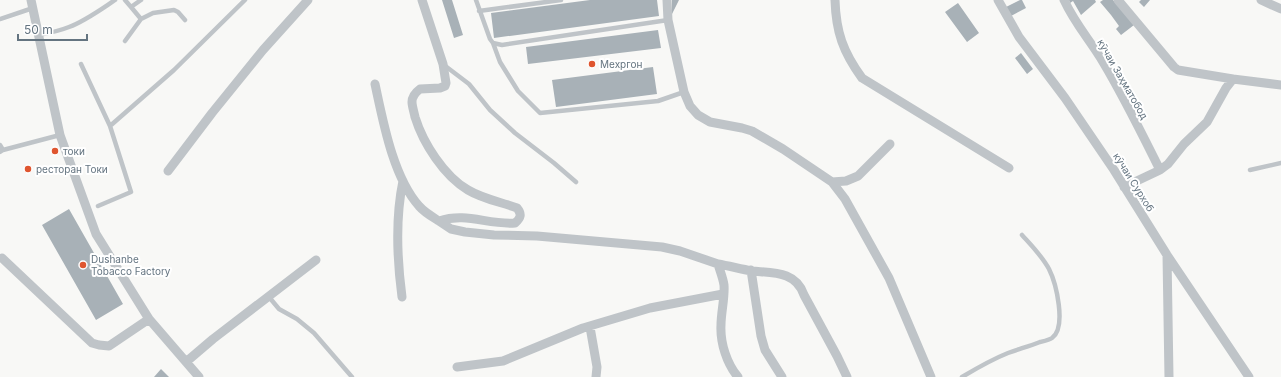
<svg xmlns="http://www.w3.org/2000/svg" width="1281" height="377" viewBox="0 0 1281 377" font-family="Inter,sans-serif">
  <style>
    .building { fill: #a8b1b7 }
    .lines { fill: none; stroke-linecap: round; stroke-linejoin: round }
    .lane { stroke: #bfc4c8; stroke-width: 4.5 }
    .street { stroke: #bfc4c8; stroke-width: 9 }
    .poi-dot { fill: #df552f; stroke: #fff; stroke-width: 1.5 }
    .labels { text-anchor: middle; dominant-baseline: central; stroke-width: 4; stroke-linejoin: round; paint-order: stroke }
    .poi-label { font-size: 10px; fill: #647480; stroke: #fff; text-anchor: start }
    .street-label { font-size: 10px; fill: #647480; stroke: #fff }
  </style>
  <rect width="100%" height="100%" fill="#f8f8f6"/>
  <!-- building -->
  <path class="building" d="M 442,0 L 452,0 L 463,35 L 454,38 Z
    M 590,0 L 657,0 L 659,16 L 494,38 L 491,13 Z
    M 672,0 L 679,0 L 672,14 Z
    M 1020,0 L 1022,0 L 1026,8 L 1011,16 L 1006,7 Z
    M 1069,0 L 1095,0 L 1096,2 L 1081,15 L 1073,1 L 1070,3 Z
    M 1103,0 L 1113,0 L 1134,25 L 1121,35 L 1116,29 L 1119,26 L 1111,15 L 1100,2 Z
    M 1141,0 L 1150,0 L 1144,7 L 1139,2 Z
    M 958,3 L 979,33 L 967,42 L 945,12 Z
    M 658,30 L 661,48 L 528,64 L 526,47 Z
    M 1021,53 L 1033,69 L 1027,74 L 1015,58 Z
    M 653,67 L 657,94 L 556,107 L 552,80 Z
    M 69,209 L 123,304 L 96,320 L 42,225 Z
    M 161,369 L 169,377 L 154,377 Z"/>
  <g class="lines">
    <!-- lane -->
    <path class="lane" d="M 125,0 L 131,7 L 141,0
      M 476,0 L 490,39 L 493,43 L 502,45 L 668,20
      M 131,7 L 141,19
      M 479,11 L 561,0
      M 0,19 L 33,8
      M 39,35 C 49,33 59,31 69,27 C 85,21 100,10 115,0
      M 125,41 L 141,19 L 153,13 L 174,10 L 178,12 L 185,20
      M 493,43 L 500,62 L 518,91 L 540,113 L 658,101 L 684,92
      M 81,64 L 110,126
      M 444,65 L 469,84 L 490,110 L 515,133 L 554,163 L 576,182
      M 0,145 L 3,150
      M 0,152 L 3,150 L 60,135
      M 1250,170 L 1281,163
      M 98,206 L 131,192 L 110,126 L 174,70 L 245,0
      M 269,297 L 279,309 L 297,319 L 314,333 L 352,377
      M 962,377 C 977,368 993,359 1008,353 C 1019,349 1030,346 1040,342 C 1044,341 1049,340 1052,338 C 1067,327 1056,283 1049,269 C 1042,256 1032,246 1022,235"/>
    <!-- street -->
    <path class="street" d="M 31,0 L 60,135 L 96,234 L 149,319 L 199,377
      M 422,0 L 443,64 L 446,83 L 445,86 L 440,88 L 420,89 C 416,92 412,96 412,102 C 412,106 414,112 415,117 C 423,143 444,176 468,190 C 483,199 501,202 517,208 C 522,214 521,218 515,223 C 487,225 467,212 439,221 L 451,229 L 465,232 L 494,235 L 537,236 L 662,247 L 680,251 L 718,264 C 720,271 723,278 724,285 C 725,298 721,312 721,325 C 720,343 727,364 738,377
      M 667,0 L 668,20 L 684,92 L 690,106 L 698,115 L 710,122 L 742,128 L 752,131 L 783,149 L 832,182 L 845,199 L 889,278 L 931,377
      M 835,0 C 836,32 843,52 862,78 L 1009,168
      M 998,0 L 1019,37 L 1065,98 L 1114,170 L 1167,255 L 1249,377
      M 1064,0 C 1075,24 1090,40 1103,62 C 1124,97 1142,134 1160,170
      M 1118,0 L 1174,67 L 1178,70 L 1233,79
      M 1261,0 L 1281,9
      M 375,84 C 383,121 393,177 419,206 C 424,212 431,216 439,221
      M 168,171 L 212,113 L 263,50 L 308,0
      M 832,182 L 846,181 L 858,176 L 890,144
      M 1124,187 L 1160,170 L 1168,164 L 1184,144 L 1207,122 L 1226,88 L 1233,79 L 1281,85
      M 1167,255 L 1169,377
      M 2,258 L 92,343 L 99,345 L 109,346 L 149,319
      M 718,264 C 729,266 741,269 752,271 C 773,273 796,271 804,295 L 837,356 L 847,377
      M 751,270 L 761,336 L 765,350 L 782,377
      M 402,297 C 397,259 395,219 403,181
      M 590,327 L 597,367 L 596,377
      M 186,362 L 213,339 L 316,260
      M 457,367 L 503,361 L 583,328 L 650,308 L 723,294"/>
  </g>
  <!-- markers -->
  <g class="poi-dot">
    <circle cx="592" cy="64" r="4"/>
    <circle cx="55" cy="151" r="4"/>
    <circle cx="28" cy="169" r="4"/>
    <circle cx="83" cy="265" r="4"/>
  </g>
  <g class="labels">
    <!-- poi labels -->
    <g class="poi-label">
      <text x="600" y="64">Мехргон</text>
      <text x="63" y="151">токи</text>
      <text x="36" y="169">ресторан Токи</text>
      <text x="91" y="259">Dushanbe<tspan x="91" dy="12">Tobacco Factory</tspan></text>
    </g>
    <!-- street labels -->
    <g class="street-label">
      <text transform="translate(1123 79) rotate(60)">кӯчаи Заҳматобод</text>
      <text transform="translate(1134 182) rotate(58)">кӯчаи Сурхоб</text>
    </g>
  </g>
  <!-- scale -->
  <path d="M18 34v6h69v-6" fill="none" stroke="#647480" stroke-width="2"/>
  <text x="24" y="34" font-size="12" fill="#647480" stroke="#ffffff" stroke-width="3" paint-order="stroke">50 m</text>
</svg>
